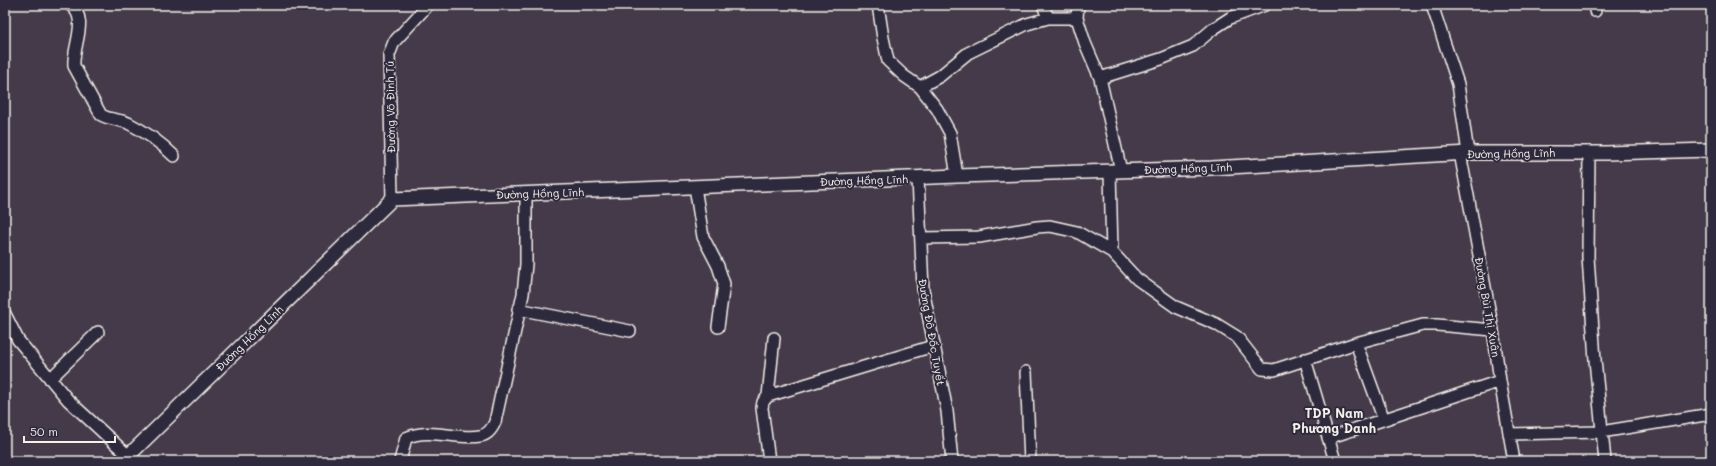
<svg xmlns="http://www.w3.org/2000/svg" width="1716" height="466" viewBox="0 0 1716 466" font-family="Mali,sans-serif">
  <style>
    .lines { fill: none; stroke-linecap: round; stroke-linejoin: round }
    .minor-casing { stroke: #f4f1e8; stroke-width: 14 }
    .tertiary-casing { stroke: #f4f1e8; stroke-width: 16 }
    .minor { stroke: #2f2a3d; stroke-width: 11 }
    .tertiary { stroke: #2f2a3d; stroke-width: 13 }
    .labels { text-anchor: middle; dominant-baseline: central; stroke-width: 4; stroke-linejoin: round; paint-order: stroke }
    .street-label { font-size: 11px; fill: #f4f1e8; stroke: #2f2a3d }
    .quarter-label { font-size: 13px; font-weight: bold; fill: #f4f1e8; stroke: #2f2a3d }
  </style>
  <rect width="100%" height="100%" fill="#453a4a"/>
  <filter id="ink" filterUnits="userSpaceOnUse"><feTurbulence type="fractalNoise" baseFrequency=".025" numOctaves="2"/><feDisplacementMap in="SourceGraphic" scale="8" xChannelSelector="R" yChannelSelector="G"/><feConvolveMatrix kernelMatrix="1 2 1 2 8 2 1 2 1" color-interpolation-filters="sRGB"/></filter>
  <g filter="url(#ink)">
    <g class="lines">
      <defs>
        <path id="minor" d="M 70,5 C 90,18 72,47 74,66 L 101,115 C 110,120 119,119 128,123 C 144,131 161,143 174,156
          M 878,5 L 883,38 L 888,61 L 904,76 L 920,87 L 937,109 L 950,133 L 957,176
          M 1043,5 L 1048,18
          M 1078,5 L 1077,18 L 1085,43 L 1100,78 L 1121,171
          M 1432,5 L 1458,84 L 1468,153
          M 1595,5 L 1595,11
          M 1100,78 L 1161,59 L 1193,46 L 1213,29 L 1230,18 L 1265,5
          M 920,87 L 940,76 L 968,53 L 1027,24 L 1048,18 L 1077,18
          M 1589,152 L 1588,257 L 1595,360 L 1605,461
          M 1460,153 L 1493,330 L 1500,381 L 1514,461
          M 1110,172 L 1112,252
          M 918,178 L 923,289 L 947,411 L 952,461
          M 695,187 L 703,237 L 718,266 L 724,284 L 718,327
          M 392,199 L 389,55 L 394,42 L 428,5
          M 921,238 L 979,237 L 1037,227 L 1050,226 L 1077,232 L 1112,252 L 1137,279 L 1176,307 L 1216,324 L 1237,337 L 1262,369 L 1274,370 L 1356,343 L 1423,325 L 1437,325 L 1493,330
          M 518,309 L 630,331
          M 5,314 L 18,340 L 68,400 L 134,461
          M 1356,343 L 1384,420
          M 1305,359 L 1335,461
          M 1026,372 L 1030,461
          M 50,379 L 98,332
          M 768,396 L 774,338
          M 1509,434 L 1601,432 L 1711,414
          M 1328,438 L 1500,381
          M 400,461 L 406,438 C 429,427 456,440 480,436 C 488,435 492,429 495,422 L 523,294 L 526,264 L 526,193
          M 769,461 L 762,408 L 763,402 L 768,396 L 933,346"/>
        <path id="tertiary" d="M 123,461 L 392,199 L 957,176 L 1212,168 L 1468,153 L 1606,153 L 1711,150"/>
      </defs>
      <!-- minor casing -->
      <use href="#minor" class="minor-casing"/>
      <!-- tertiary casing -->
      <use href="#tertiary" class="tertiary-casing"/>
      <!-- minor -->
      <use href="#minor" class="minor"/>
      <!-- tertiary -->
      <use href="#tertiary" class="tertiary"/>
    </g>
  </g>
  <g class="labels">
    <!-- street labels -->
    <g class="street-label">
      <text transform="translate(390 107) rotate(-91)">Đường Võ Đình Tú</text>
      <text transform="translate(1511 153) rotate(-1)">Đường Hồng Lĩnh</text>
      <text transform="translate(1188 168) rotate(-2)">Đường Hồng Lĩnh</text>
      <text transform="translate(864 180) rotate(-2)">Đường Hồng Lĩnh</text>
      <text transform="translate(540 193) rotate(-2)">Đường Hồng Lĩnh</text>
      <text transform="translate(1488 307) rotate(80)">Đường Bùi Thị Xuân</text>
      <text transform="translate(932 332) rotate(80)">Đướng Đô Đốc Tuyết</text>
      <text transform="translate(249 338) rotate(-44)">Đường Hồng Lĩnh</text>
    </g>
    <!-- quarter labels -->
    <g class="quarter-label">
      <text x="1334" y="412">TDP Nam<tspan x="1334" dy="15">Phương Danh</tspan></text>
    </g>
  </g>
  <!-- margin -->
  <rect width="1716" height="466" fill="none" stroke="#2f2a3d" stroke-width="20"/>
  <rect x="10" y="10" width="1696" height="446" fill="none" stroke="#f4f1e8" stroke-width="1.5" filter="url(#ink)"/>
  <!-- scale -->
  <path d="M24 436v6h91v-6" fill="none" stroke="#f4f1e8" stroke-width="2"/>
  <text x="30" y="436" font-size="12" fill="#f4f1e8" stroke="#2f2a3d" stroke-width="3" paint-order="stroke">50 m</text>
</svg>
